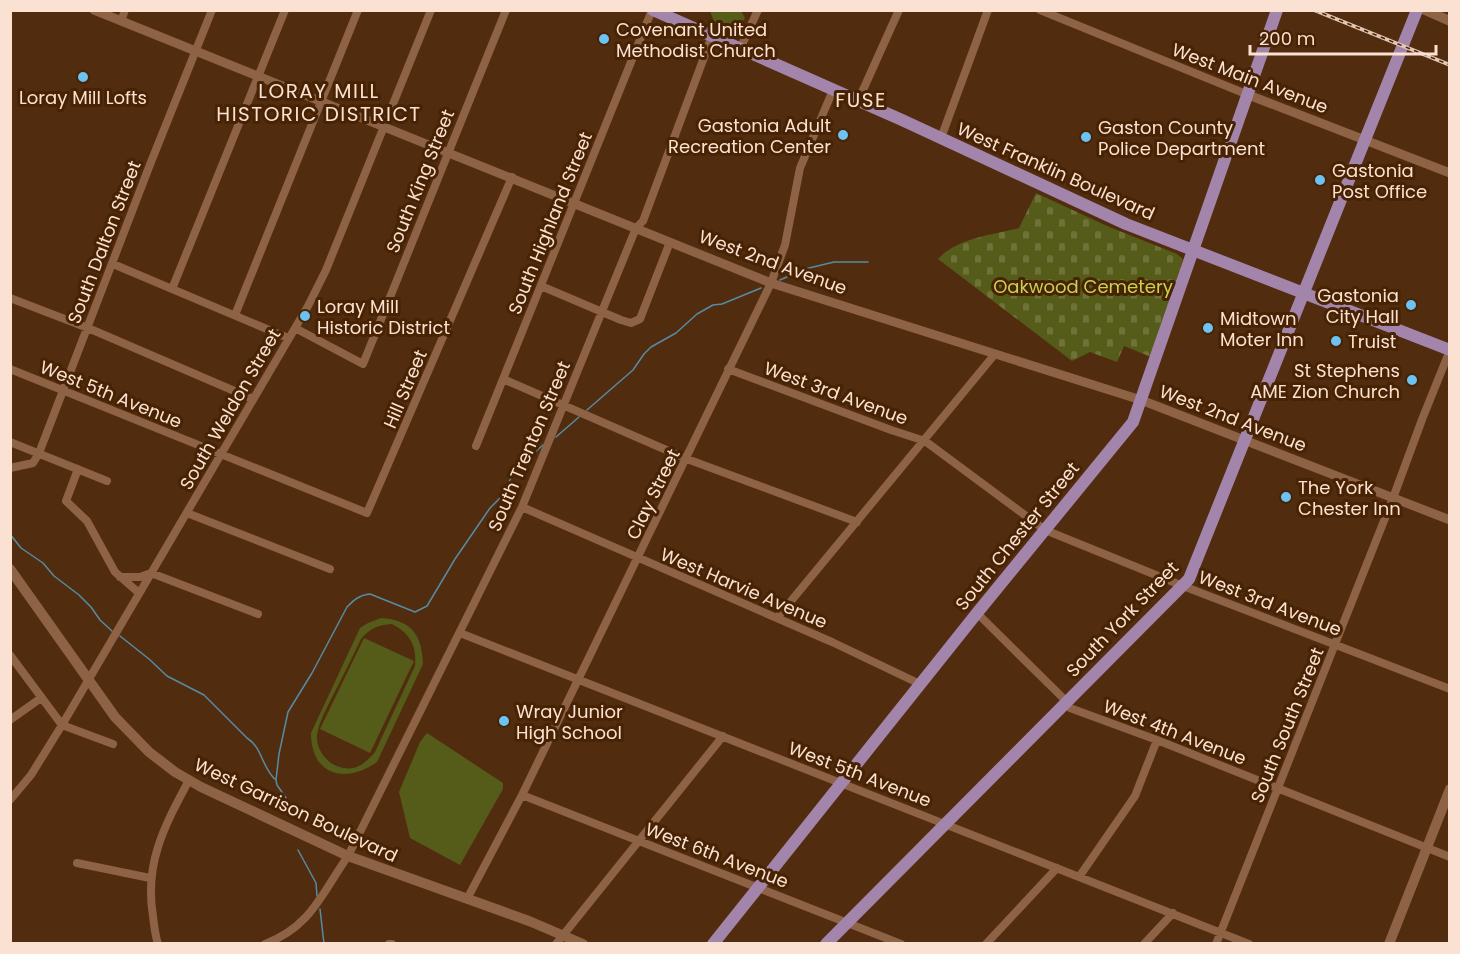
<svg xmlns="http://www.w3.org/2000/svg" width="1460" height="954" viewBox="0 0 1460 954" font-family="Poppins,sans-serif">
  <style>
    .cemetery { fill: url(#cemetery-stones) }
    .pitch { fill: #555b18; fill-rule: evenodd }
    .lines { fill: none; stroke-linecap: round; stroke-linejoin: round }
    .stream { stroke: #558ca3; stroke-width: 1.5 }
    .minor { stroke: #8d6245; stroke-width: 8 }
    .tertiary { stroke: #8d6245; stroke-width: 9 }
    .secondary { stroke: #8d6245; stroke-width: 10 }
    .primary { stroke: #a385ac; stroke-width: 12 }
    .rail-casing { stroke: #e1c6b4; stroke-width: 4 }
    .rail { stroke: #472203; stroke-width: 1.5; stroke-dasharray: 4.5; stroke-linecap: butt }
    .poi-dot { fill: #6cc3f2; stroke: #472203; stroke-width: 2 }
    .labels { text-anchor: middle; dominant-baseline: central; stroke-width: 6; stroke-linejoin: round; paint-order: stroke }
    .poi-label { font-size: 18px; fill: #fbe1d1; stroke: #472203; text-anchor: start }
    .street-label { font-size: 18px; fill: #fbe1d1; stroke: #472203 }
    .park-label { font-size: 18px; fill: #c6d351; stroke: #472203 }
    .neighbourhood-label { font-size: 20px; letter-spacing: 1.5px; fill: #fbe1d1; stroke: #472203 }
  </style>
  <defs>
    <pattern id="cemetery-stones" width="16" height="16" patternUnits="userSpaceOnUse" patternTransform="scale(1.5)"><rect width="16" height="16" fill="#555b18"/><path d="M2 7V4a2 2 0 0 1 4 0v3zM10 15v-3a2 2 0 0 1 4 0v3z" fill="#6e7239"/></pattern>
  </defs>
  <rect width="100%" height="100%" fill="#522c0f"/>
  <!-- cemetery -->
  <path class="cemetery" d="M 1036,193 L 1107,226 L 1177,254 L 1183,259 L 1151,357 L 1124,346 L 1117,362 L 1090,352 L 1072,361 L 938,259 C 957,238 992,235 1019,228 Z"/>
  <!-- pitch -->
  <path class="pitch" d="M 710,11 L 741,11 L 745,18 L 736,33 L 715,24 Z
    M 381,618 C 412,620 422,635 423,664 L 377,762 C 345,785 311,775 311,733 L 360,628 L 368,623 ZM 392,624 C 410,633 417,646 415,666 L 375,752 C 366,763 355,772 340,767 C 327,764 316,749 317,736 C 318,724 325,712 330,701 C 341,680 351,660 361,639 C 370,628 378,625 392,624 Z
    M 364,638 L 414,661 L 370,753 L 320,729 Z
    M 427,733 L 503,783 L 503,789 L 460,865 L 410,838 L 399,792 L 420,742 Z"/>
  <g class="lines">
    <!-- stream -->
    <path class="stream" d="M 780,280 L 805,269 L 834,262 L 868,262
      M 587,410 L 633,370 L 644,354 L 651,347 L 676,333 L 697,314 L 713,305 L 722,304 L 761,288
      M 556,437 L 579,417
      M 10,534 L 21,548 L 43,563 L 54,576 L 79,595 L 91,607 L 100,620 L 112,631
      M 120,636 L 149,659 L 167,676 L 204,695 L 247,738 C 263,748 262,769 276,780 L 277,785 L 286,798 L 287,810
      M 276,780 L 279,754 L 288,712 L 312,673 L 347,607 C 354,600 359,595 370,594 L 415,612 L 427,606 L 455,559 L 490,508 L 503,495 L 511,478 L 524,462 L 543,445
      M 298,850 L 316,883 L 317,896
      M 320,909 L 324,944"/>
    <!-- minor -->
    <path class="minor" d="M 1040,10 L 1246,94
      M 121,21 L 125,10
      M 740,49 L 758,10
      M 858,101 L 899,10
      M 941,138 L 988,10
      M 113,264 L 288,338
      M 541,286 L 621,320 L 631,323 L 640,319 L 670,242
      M 172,289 L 285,10
      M 10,298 L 88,328 L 253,399
      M 235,315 L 358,10
      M 295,328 L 363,364 L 506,10
      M 10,369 L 367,513 L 512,177
      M 728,369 L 891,430 L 925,441 L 1045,530 L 1183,586 L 1450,689
      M 503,379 L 687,459 L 857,522
      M 10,442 L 107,481
      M 476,446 L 652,10
      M 10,468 L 33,463 L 39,453 L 151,162 L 212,10
      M 78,469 L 66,501 L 87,521 L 115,572 L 139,593
      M 522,507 L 832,642 L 920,684
      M 187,513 L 330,569
      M 120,577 L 140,577 L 151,573 L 258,614
      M 977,613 L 1063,698 L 1065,703 L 1070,708 L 1157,740 L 1450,857
      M 777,618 L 995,354
      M 460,633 L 1249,944
      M 10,655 L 62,725 L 113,744
      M 10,720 L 41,698
      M 522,795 L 901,944
      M 10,800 L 31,775 L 62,725 L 308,306 L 326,270 L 431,10
      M 77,863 L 150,878
      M 1079,877 L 1135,796 L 1157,740
      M 467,899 L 522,795 L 771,283 L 785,245 L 800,168 L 833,90
      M 158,944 C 155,935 154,925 153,916 C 144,863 165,825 189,780
      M 265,944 C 311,927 322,893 348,856 L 522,507 L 636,228 L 643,221 L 712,36
      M 389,944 L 392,944
      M 556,944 L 723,736
      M 986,944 L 1057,868
      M 1144,944 L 1173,913
      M 1216,944 L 1393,498 L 1423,417 L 1450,350"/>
    <!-- tertiary -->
    <path class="tertiary" d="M 94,10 L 771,283 L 1141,400 L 1450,520
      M 1246,94 L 1450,173"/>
    <!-- secondary -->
    <path class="secondary" d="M 1425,10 L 1450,21
      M 10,569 L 115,717 L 149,752 L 175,772 L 201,787 L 348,856 L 529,921 L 583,944
      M 1389,944 L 1450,789"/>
    <!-- primary -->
    <path class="primary" d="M 653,10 L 902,120 L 1126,224 L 1450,350
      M 713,944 L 977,613 L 1133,422 L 1277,10
      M 826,944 L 1189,579 L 1417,10"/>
    <defs>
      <path id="rail" d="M 1314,10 L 1450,65"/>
    </defs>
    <!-- rail casing -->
    <use href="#rail" class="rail-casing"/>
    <!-- rail -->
    <use href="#rail" class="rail"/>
  </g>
  <!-- markers -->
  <g class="poi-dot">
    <circle cx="604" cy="39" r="6"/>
    <circle cx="83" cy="77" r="6"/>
    <circle cx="843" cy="135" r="6"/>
    <circle cx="1086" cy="137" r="6"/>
    <circle cx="1320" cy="180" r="6"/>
    <circle cx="1411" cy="305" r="6"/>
    <circle cx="305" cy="316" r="6"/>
    <circle cx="1208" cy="328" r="6"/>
    <circle cx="1336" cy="341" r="6"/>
    <circle cx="1412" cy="380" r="6"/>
    <circle cx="1286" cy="497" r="6"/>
    <circle cx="504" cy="721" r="6"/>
  </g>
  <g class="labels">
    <!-- poi labels -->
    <g class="poi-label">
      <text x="616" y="29">Covenant United<tspan x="616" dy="21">Methodist Church</tspan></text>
      <text x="83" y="97" text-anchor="middle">Loray Mill Lofts</text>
      <text x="831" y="125" text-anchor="end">Gastonia Adult<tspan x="831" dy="21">Recreation Center</tspan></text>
      <text x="1098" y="127">Gaston County<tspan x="1098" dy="21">Police Department</tspan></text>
      <text x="1332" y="170">Gastonia<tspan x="1332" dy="21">Post Office</tspan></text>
      <text x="1399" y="295" text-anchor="end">Gastonia<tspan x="1399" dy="21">City Hall</tspan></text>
      <text x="317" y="306">Loray Mill<tspan x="317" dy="21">Historic District</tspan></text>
      <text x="1220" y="318">Midtown<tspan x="1220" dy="21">Moter Inn</tspan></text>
      <text x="1348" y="341">Truist</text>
      <text x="1400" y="370" text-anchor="end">St Stephens<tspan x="1400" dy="21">AME Zion Church</tspan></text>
      <text x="1298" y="487">The York<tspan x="1298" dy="21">Chester Inn</tspan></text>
      <text x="516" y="711">Wray Junior<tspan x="516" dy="21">High School</tspan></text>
    </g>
    <!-- street labels -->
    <g class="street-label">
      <text transform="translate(1250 78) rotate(21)">West Main Avenue</text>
      <text transform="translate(1056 171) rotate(24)">West Franklin Boulevard</text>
      <text transform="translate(420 181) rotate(-68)">South King Street</text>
      <text transform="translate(550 223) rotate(-68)">South Highland Street</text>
      <text transform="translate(104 242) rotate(-69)">South Dalton Street</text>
      <text transform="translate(773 262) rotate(20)">West 2nd Avenue</text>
      <text transform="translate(405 389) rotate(-67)">Hill Street</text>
      <text transform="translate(836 393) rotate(20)">West 3rd Avenue</text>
      <text transform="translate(111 394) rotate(22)">West 5th Avenue</text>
      <text transform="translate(230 409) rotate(-60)">South Weldon Street</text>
      <text transform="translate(1233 418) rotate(21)">West 2nd Avenue</text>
      <text transform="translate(529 446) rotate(-67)">South Trenton Street</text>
      <text transform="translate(653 494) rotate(-64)">Clay Street</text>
      <text transform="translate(1017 536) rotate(-51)">South Chester Street</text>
      <text transform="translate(744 588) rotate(23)">West Harvie Avenue</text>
      <text transform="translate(1270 603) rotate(21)">West 3rd Avenue</text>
      <text transform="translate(1122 619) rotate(-46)">South York Street</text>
      <text transform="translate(1287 725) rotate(-68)">South South Street</text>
      <text transform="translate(1175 732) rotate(21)">West 4th Avenue</text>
      <text transform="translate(860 774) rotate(21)">West 5th Avenue</text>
      <text transform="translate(296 810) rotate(25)">West Garrison Boulevard</text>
      <text transform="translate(717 855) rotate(21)">West 6th Avenue</text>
    </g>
    <!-- park labels -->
    <g class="park-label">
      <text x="1083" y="286">Oakwood Cemetery</text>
    </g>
    <!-- neighbourhood labels -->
    <g class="neighbourhood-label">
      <text x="319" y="91">LORAY MILL<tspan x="319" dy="23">HISTORIC DISTRICT</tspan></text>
      <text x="861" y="100">FUSE</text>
    </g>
  </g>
  <!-- border -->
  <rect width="1460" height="954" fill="none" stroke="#fbe1d1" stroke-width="24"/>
  <!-- scale -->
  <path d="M1250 45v9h186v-9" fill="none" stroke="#fbe1d1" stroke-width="3"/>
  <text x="1259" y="45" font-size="18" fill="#fbe1d1" stroke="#472203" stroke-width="4.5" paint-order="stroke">200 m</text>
</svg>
